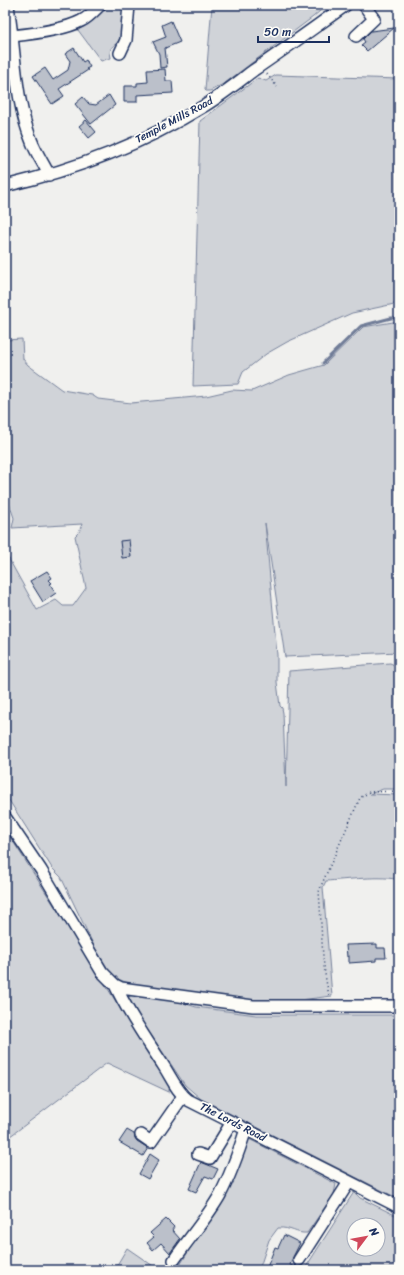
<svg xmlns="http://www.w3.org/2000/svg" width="404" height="1275" viewBox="0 0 404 1275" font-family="Sriracha,sans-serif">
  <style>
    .green { fill: #d0d3d8; stroke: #76819b; fill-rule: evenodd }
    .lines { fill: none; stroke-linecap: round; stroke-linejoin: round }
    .stream { stroke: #6f7b97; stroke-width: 3 }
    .building { fill: #bbc0ca; stroke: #1b2f5e }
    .minor-casing { stroke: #1b2f5e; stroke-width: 14 }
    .path { stroke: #1b2f5e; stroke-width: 1.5; stroke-dasharray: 1 3; stroke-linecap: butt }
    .minor { stroke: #fdfcf7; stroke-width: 11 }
    .labels { text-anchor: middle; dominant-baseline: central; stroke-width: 3.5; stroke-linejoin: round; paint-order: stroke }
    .street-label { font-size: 11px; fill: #1b2f5e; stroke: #fdfcf7 }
  </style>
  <rect width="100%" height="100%" fill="#f0f0ee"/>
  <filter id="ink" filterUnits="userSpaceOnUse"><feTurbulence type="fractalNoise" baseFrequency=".025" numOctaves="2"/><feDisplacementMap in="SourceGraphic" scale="8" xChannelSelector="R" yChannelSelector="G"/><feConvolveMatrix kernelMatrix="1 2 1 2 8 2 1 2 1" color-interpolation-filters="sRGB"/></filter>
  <g filter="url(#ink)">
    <!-- green -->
    <path class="green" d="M 108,5 L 125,5 C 124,12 123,34 119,40 C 114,48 108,45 111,58 L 101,61 L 78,30 L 86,25 Z
      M 212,5 L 327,5 L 313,17 L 225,83 L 210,91 L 206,91 L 205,90 Z
      M 276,75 L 399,79 L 399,303 L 352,313 L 287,342 L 266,354 L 243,372 L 238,384 L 193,386 L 200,121 L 258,78 L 266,81 Z
      M 399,321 L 399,652 L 285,657 L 265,523 L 277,655 L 277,682 L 280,706 L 282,708 L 283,713 L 286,787 L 289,671 L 390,663 L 399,667 L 399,789 L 383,789 L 370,794 L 399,795 L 399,880 C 384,875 344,880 326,881 L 323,887 L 332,996 L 300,1000 L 292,1002 L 246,1001 L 140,986 L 125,982 L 114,977 L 108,969 L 94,946 L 61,877 L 52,868 L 5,794 L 5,552 L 37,610 L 56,600 L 63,606 L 73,606 L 86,588 L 75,536 L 79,532 L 82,524 L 12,528 L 14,518 L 9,503 L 5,519 L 5,340 L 22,339 L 23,359 L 28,365 L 62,390 L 92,395 L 98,399 L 131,403 L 206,396 L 232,390 L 252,391 L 289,375 L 324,365 L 363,327 Z
      M 5,829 L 160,1070 C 164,1077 170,1083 169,1092 L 107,1063 L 5,1140 Z
      M 135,995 L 180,1002 L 196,1007 L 256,1015 L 399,1015 L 399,1199 L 201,1099 L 185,1085 L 128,1001 L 128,998 L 130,996 Z
      M 249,1139 L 336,1184 L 334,1194 L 307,1233 C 296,1234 291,1227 278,1228 L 269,1240 L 259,1270 L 177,1270 L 205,1224 L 246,1140 Z
      M 354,1192 L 360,1198 L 399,1217 L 399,1270 L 304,1270 ZM 354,1225 L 378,1225 L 378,1249 L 354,1249 Z
      M 127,1248 L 159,1270 L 114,1270 Z"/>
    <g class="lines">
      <!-- stream -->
      <path class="stream" d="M 323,363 L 361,326 L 391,318 L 399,318"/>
    </g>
    <!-- building -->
    <path class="building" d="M 171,21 L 180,42 L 165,48 L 167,67 L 160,68 L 159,54 L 153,42 L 166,37 L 162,25 Z
      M 394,28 L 367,51 L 361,45 L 365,42 L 363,39 L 371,31 Z
      M 74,48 L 83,62 L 86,60 L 90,67 L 86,69 L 88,70 L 59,89 L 64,96 L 52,104 L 33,76 L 45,68 L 53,80 L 68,70 L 70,61 L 65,54 Z
      M 165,69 L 166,81 L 172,81 L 173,93 L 137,95 L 137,102 L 124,102 L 124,86 L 137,86 L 137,83 L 148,82 L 147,70 Z
      M 109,95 L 115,105 L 91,124 L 75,104 L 83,97 L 89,104 L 96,105 Z
      M 86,120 L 96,132 L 89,138 L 79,126 Z
      M 129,540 L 131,557 L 122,558 L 120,541 Z
      M 47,571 L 52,578 L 49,580 L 52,583 L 50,584 L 56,593 L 43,602 L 30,581 Z
      M 377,944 L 377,948 L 385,948 L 386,958 L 376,958 L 376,961 L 349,963 L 349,956 L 347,957 L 346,945 Z
      M 127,1130 L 134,1134 L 135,1138 L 137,1141 L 148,1148 L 143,1156 L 119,1142 Z
      M 150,1154 L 159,1160 L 148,1179 L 139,1174 Z
      M 201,1162 L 218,1169 L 213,1179 L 205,1176 L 196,1192 L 189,1189 Z
      M 166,1219 L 174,1227 L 172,1230 L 180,1239 L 170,1253 L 161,1243 L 153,1250 L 147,1243 L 154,1237 L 150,1233 Z
      M 284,1235 L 300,1243 L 293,1257 L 290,1265 L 303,1270 L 266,1270 L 275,1247 L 278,1248 Z"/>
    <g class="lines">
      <defs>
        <path id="minor" d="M 8,5 L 12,36
          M 356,36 L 374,19 L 364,5
          M 120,53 L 126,40 L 129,5
          M 49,175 C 44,164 36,153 32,142 C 18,108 16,72 12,36 C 31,34 64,30 81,21 C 88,18 94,11 100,5
          M 5,186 C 74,170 144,143 204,106 C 222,95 238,82 254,70 C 285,49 315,27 346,5
          M 5,817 L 41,870 L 102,972 L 115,985 L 121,988 L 253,1006 L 399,1006
          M 115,985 C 128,1013 146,1039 163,1065 C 171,1077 177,1092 188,1100 L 399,1207
          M 141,1135 L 151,1142 L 183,1096
          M 198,1154 L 210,1158 L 232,1122
          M 174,1260 C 189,1238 207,1218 220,1195 C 231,1174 239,1151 246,1129
          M 299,1260 L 349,1182"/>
      </defs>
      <!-- minor casing -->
      <use href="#minor" class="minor-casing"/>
      <!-- path -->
      <path class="path" d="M 267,74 L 277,87
        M 329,995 C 321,962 322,926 319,892 L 321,886 L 360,798 L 369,792 L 399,791"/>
      <!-- minor -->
      <use href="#minor" class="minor"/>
    </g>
  </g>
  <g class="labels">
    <!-- street labels -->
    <g class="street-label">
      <text transform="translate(174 120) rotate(-28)">Temple Mills Road</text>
      <text transform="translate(233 1122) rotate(27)">The Lords Road</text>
    </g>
  </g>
  <!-- margin -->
  <rect width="404" height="1275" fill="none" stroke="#fdfcf7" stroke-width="20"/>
  <rect x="10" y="10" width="384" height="1255" fill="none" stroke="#1b2f5e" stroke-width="1.5" filter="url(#ink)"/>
  <!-- north arrow -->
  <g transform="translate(366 1237) rotate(58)"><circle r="19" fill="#fdfcf7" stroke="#a3aaba"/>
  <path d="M0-3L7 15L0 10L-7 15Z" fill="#d1495b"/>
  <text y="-6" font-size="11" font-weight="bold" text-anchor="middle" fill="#1b2f5e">N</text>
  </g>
  <!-- scale -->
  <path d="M258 36v6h71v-6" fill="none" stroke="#1b2f5e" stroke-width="2"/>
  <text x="264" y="36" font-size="12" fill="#1b2f5e" stroke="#fdfcf7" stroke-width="3" paint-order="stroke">50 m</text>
</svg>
